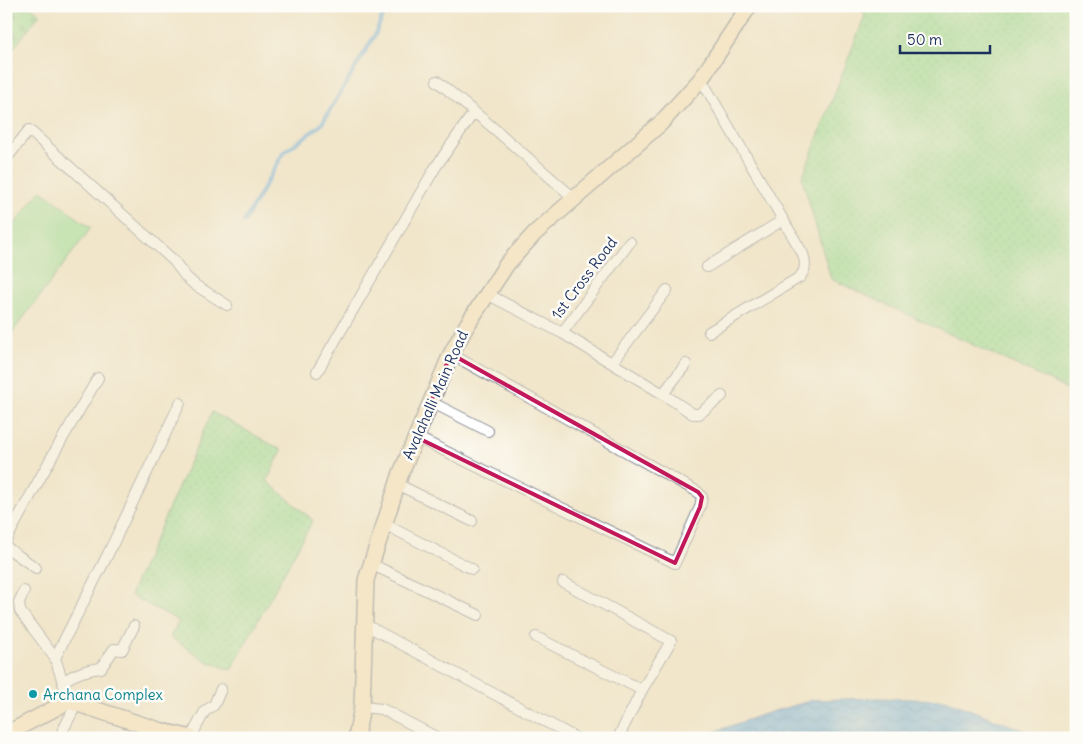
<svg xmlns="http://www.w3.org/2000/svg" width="1082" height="744" viewBox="0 0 1082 744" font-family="Delius,sans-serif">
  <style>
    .grass { fill: url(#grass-dots); stroke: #59877c }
    .cemetery { fill: url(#cemetery-stones); stroke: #59877c }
    .park { fill: #97df99; stroke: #59877c }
    .water { fill: url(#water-waves); stroke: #4470a0 }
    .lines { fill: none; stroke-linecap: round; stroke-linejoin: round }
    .stream { stroke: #6eb0e3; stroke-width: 4 }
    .minor-casing { stroke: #868a94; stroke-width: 12 }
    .secondary-casing { stroke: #868a94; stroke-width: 18 }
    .minor { stroke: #fff; stroke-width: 10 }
    .secondary { stroke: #f9e7c3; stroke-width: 15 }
    .marked { fill: none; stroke: #c2185b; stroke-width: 4; stroke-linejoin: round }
    .culture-dot { fill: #0f9aa8; stroke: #fdfcf7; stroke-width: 2 }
    .labels { text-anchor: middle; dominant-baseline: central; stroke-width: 5; stroke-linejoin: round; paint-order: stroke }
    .street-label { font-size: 15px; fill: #1b2f5e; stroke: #fdfcf7 }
    .culture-label { font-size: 15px; fill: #0d838f; stroke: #fdfcf7; text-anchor: start }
  </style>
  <defs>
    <pattern id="grass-dots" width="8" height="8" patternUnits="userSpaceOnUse" patternTransform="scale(1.25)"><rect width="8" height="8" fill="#97df99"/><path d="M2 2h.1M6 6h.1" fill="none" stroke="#82c086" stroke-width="1.8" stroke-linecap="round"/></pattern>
    <pattern id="cemetery-stones" width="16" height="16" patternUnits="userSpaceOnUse" patternTransform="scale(1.25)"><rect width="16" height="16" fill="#97df99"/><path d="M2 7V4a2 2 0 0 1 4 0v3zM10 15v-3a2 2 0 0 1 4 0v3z" fill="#82c086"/></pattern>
    <pattern id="water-waves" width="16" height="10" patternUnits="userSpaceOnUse" patternTransform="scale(1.25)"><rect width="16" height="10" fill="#6eb0e3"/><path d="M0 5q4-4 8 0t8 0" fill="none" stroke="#5a90bb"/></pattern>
  </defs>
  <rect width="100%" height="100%" fill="#fdfcf7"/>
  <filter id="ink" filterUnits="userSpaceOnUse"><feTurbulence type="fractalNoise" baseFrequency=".02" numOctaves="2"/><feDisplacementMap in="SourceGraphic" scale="10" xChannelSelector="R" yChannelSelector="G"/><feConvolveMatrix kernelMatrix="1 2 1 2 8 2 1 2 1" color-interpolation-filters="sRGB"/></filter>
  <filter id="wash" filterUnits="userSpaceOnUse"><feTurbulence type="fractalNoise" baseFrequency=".0096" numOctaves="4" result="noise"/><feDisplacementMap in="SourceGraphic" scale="20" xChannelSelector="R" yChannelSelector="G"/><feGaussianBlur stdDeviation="1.12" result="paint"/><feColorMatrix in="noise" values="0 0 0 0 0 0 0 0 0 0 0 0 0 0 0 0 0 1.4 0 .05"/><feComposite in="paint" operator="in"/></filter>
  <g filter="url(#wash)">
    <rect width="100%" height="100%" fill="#f1e6cb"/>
    <!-- grass -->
    <path class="grass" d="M 858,6 L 1076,6 L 1076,393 L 831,279 L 802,178 L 865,15 Z
      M 212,412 L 282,450 L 267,481 L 313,520 L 231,670 L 208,662 L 170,637 L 179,621 L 130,595 Z"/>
    <!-- cemetery -->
    <path class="cemetery" d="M 6,6 L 30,6 L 40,14 L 6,58 Z"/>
    <!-- park -->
    <path class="park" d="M 41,190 L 91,228 L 6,341 L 6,235 Z"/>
    <!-- water -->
    <path class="water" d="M 877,698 L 945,700 L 1044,738 L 697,738 L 764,714 L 813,700 Z"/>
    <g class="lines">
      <!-- stream -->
      <path class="stream" d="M 244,222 L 284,152 L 321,125 L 375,35 L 387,6"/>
    </g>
  </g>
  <g filter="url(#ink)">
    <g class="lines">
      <defs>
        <path id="minor" d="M 701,79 L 803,254 C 806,264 806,269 800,277 L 709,332
          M 437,81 L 497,131 L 575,199
          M 6,159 L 29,130 L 174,261 L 185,276 L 195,285 L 227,305
          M 707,267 L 783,220
          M 487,294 L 562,333 L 663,394 L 693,414 L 699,414 L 722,396
          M 562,333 L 630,242
          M 612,363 L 667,290
          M 317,372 L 435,168 L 474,112
          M 663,394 L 686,364
          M 431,402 L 488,431
          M 416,437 L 675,563 L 700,507 L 702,497 L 698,492 L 451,354
          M 397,484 L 472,521
          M 384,524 L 472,569
          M 6,540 L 54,453 L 98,378
          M 6,547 L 36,568
          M 371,564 L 478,615
          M 563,582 L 671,641 L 642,690
          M 24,591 L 19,602 L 20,611 L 55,658
          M 364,624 L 576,738
          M 536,637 L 642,690 L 618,738
          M 63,682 C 75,673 86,670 101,668 L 114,649 L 122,650 L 134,626
          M 69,701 L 55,658 L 108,554 L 180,403
          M 362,707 L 382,709 L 438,738
          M 191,737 L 205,711 L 214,705 L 221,689
          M 59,738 L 77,703"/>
        <path id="secondary" d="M 6,734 L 69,701 L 162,731 L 192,738
          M 356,738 L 362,707 L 366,580 L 401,473 L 451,354 L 467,325 L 507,264 L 535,233 L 661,123 L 701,79 L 749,6"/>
      </defs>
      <!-- minor casing -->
      <use href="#minor" class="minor-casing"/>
      <!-- secondary casing -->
      <use href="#secondary" class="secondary-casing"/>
      <!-- minor -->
      <use href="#minor" class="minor"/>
      <!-- secondary -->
      <use href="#secondary" class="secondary"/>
    </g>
  </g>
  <!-- marked area -->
  <path d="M0 0H1082V744H0ZM 451,354 L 698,492 L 702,497 L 700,507 L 675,563 L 416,437 Z" fill="#f1e6cb" fill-opacity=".55" fill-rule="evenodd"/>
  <path class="marked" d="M 451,354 L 698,492 L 702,497 L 700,507 L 675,563 L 416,437 Z"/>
  <!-- markers -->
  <circle class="culture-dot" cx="33" cy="694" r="5"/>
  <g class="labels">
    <!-- street labels -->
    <g class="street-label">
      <text transform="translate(584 278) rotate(-53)">1st Cross Road</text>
      <text transform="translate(435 395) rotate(-66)">Avalahalli Main Road</text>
    </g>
    <!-- culture labels -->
    <g class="culture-label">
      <text x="43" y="694">Archana Complex</text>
    </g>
  </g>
  <!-- margin -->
  <rect width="1082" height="744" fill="none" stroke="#fdfcf7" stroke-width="25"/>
  <!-- scale -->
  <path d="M900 45v8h90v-8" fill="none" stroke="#1b2f5e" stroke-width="2.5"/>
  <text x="907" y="45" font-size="15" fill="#1b2f5e" stroke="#fdfcf7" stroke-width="4" paint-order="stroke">50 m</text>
</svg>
